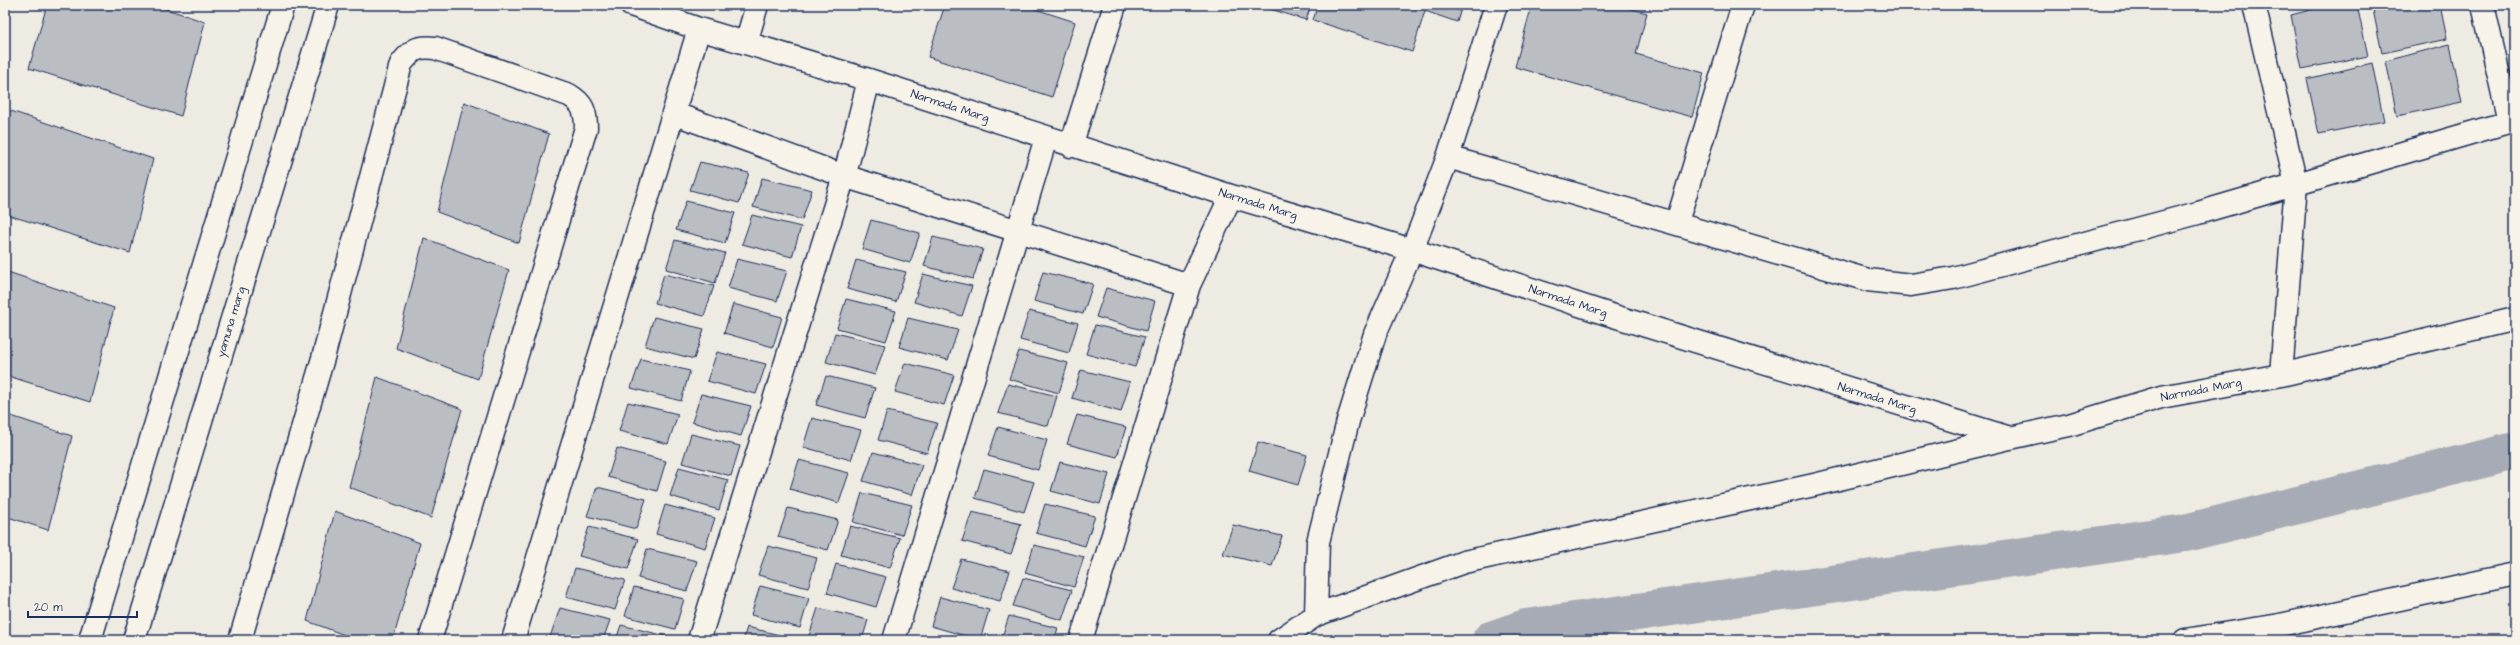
<svg xmlns="http://www.w3.org/2000/svg" width="2520" height="645" viewBox="0 0 2520 645" font-family="'Architects Daughter',sans-serif">
  <style>
    .lines { fill: none; stroke-linecap: round; stroke-linejoin: round }
    .canal { stroke: #a6abb5; stroke-width: 38 }
    .building { fill: #babdc2; stroke: #1b2f5e }
    .street-casing { stroke: #1b2f5e; stroke-width: 25 }
    .secondary-casing { stroke: #1b2f5e; stroke-width: 25 }
    .street { stroke: #f7f3e8; stroke-width: 22 }
    .secondary { stroke: #f7f3e8; stroke-width: 22 }
    .labels { text-anchor: middle; dominant-baseline: central; stroke-width: 3; stroke-linejoin: round; paint-order: stroke }
    .street-label { font-size: 12px; fill: #1b2f5e; stroke: #f7f3e8 }
  </style>
  <rect width="100%" height="100%" fill="#eeebe2"/>
  <filter id="ink" filterUnits="userSpaceOnUse"><feTurbulence type="fractalNoise" baseFrequency=".025" numOctaves="2"/><feDisplacementMap in="SourceGraphic" scale="8" xChannelSelector="R" yChannelSelector="G"/><feConvolveMatrix kernelMatrix="1 2 1 2 8 2 1 2 1" color-interpolation-filters="sRGB"/></filter>
  <g filter="url(#ink)">
    <g class="lines">
      <!-- canal -->
      <path class="canal" d="M 1491,640 L 1526,628 L 2185,533 L 2515,451"/>
    </g>
    <!-- building -->
    <path class="building" d="M 47,5 L 155,5 L 205,22 L 181,116 L 29,68 Z
      M 945,5 L 1023,5 L 1075,22 L 1052,97 L 928,57 Z
      M 1257,5 L 1311,5 L 1306,20 Z
      M 1318,5 L 1462,5 L 1457,22 L 1425,11 L 1412,52 L 1313,20 Z
      M 1532,5 L 1617,5 L 1647,13 L 1636,54 L 1704,73 L 1692,117 L 1515,67 Z
      M 2329,5 L 2357,5 L 2368,56 L 2302,69 L 2291,15 Z
      M 2372,5 L 2440,5 L 2447,39 L 2382,53 Z
      M 2450,44 L 2462,102 L 2397,116 L 2386,61 Z
      M 2372,63 L 2384,121 L 2319,134 L 2307,79 Z
      M 464,102 L 549,134 L 519,243 L 437,212 Z
      M 5,109 L 153,159 L 130,253 L 5,214 Z
      M 700,162 L 749,173 L 739,203 L 690,190 Z
      M 762,178 L 812,190 L 802,220 L 753,207 Z
      M 686,201 L 735,213 L 725,243 L 676,230 Z
      M 752,215 L 801,227 L 792,257 L 742,244 Z
      M 871,220 L 920,233 L 910,263 L 862,249 Z
      M 933,237 L 983,249 L 973,279 L 924,266 Z
      M 424,238 L 509,270 L 478,379 L 396,348 Z
      M 675,240 L 725,253 L 715,283 L 666,269 Z
      M 737,259 L 787,271 L 777,301 L 728,288 Z
      M 856,260 L 906,272 L 896,302 L 847,289 Z
      M 5,271 L 114,308 L 90,402 L 5,375 Z
      M 1043,272 L 1093,284 L 1083,314 L 1034,301 Z
      M 664,274 L 714,286 L 704,316 L 655,303 Z
      M 923,274 L 972,286 L 962,316 L 914,302 Z
      M 1106,288 L 1155,301 L 1146,331 L 1096,317 Z
      M 846,299 L 896,311 L 886,341 L 837,328 Z
      M 733,304 L 782,317 L 773,347 L 724,333 Z
      M 1029,311 L 1078,323 L 1069,353 L 1020,340 Z
      M 654,317 L 704,329 L 694,359 L 645,346 Z
      M 908,318 L 958,330 L 948,360 L 899,347 Z
      M 1095,325 L 1145,337 L 1135,367 L 1086,354 Z
      M 835,333 L 885,345 L 875,375 L 826,362 Z
      M 1019,351 L 1068,363 L 1059,393 L 1009,379 Z
      M 717,352 L 766,364 L 756,394 L 707,381 Z
      M 641,359 L 690,371 L 681,401 L 631,388 Z
      M 905,363 L 954,375 L 944,405 L 895,392 Z
      M 1081,370 L 1130,382 L 1121,412 L 1072,398 Z
      M 826,376 L 875,388 L 865,418 L 816,405 Z
      M 377,377 L 462,409 L 431,518 L 349,487 Z
      M 1008,384 L 1057,396 L 1048,426 L 998,413 Z
      M 701,394 L 751,406 L 741,436 L 692,422 Z
      M 628,402 L 678,414 L 668,444 L 619,431 Z
      M 887,411 L 937,423 L 927,453 L 878,440 Z
      M 5,414 L 72,436 L 48,530 L 5,516 Z
      M 1077,415 L 1126,427 L 1117,457 L 1067,444 Z
      M 812,418 L 861,430 L 851,460 L 803,447 Z
      M 998,427 L 1047,440 L 1038,470 L 988,456 Z
      M 691,434 L 740,446 L 731,476 L 682,463 Z
      M 1258,442 L 1307,455 L 1298,485 L 1249,471 Z
      M 617,448 L 666,461 L 657,491 L 608,477 Z
      M 873,452 L 922,465 L 912,495 L 863,481 Z
      M 799,460 L 849,473 L 839,503 L 790,489 Z
      M 1060,462 L 1109,474 L 1100,504 L 1051,491 Z
      M 679,467 L 728,480 L 719,510 L 670,496 Z
      M 984,469 L 1034,482 L 1024,512 L 975,498 Z
      M 597,487 L 646,499 L 636,529 L 587,516 Z
      M 862,493 L 912,505 L 902,535 L 853,522 Z
      M 1045,504 L 1095,516 L 1085,546 L 1036,533 Z
      M 665,505 L 715,518 L 705,548 L 656,534 Z
      M 788,508 L 838,520 L 828,550 L 778,537 Z
      M 335,511 L 420,543 L 393,640 L 358,640 L 307,621 Z
      M 972,512 L 1021,524 L 1011,554 L 962,541 Z
      M 1233,525 L 1282,536 L 1272,566 L 1223,554 Z
      M 850,526 L 900,538 L 890,568 L 841,555 Z
      M 589,527 L 638,539 L 628,569 L 579,556 Z
      M 1034,545 L 1084,557 L 1074,587 L 1025,573 Z
      M 768,546 L 817,558 L 808,588 L 758,575 Z
      M 647,549 L 697,561 L 687,591 L 638,578 Z
      M 961,559 L 1010,571 L 1000,601 L 951,588 Z
      M 836,564 L 886,577 L 876,607 L 827,593 Z
      M 575,568 L 625,580 L 615,610 L 566,597 Z
      M 1023,578 L 1072,590 L 1062,620 L 1013,606 Z
      M 760,586 L 809,598 L 800,628 L 751,615 Z
      M 634,587 L 684,599 L 675,629 L 625,616 Z
      M 940,597 L 989,610 L 980,640 L 931,626 Z
      M 560,608 L 610,620 L 603,640 L 561,640 L 550,637 Z
      M 818,608 L 868,620 L 862,640 L 822,640 L 809,636 Z
      M 1009,616 L 1058,628 L 1054,640 L 1001,640 Z
      M 621,625 L 670,637 L 669,640 L 616,640 Z
      M 747,627 L 796,639 L 743,640 Z"/>
    <g class="lines">
      <defs>
        <path id="street" d="M 631,5 L 699,29 L 869,80 L 1231,196 L 1412,250 L 1601,312 L 2010,438 L 2069,425 L 2161,397 L 2281,375 L 2515,319
          M 2254,5 L 2296,184 L 2281,375
          M 2483,5 L 2509,121
          M 746,43 L 757,5
          M 673,113 L 844,176 L 1189,285
          M 1071,146 L 1115,5
          M 1448,157 L 1868,280 L 1911,285 L 1953,278 L 2198,213 L 2515,120
          M 1677,222 L 1743,5
          M 1316,615 L 1318,542 L 1348,421 L 1375,334 L 1412,250 L 1448,157 L 1496,5
          M 240,640 L 323,358 L 401,64 C 412,50 416,46 435,48 L 569,95 C 583,103 586,112 586,128 L 430,640
          M 513,640 L 699,29
          M 699,640 L 846,170 L 869,80
          M 894,640 L 1046,138
          M 1081,640 L 1189,285 L 1231,196
          M 1279,640 L 1316,615 L 1464,562 L 1814,485 L 2009,438"/>
        <path id="secondary" d="M 90,640 L 283,5
          M 134,640 L 328,5
          M 2185,640 L 2280,625 L 2515,574"/>
      </defs>
      <!-- street casing -->
      <use href="#street" class="street-casing"/>
      <!-- secondary casing -->
      <use href="#secondary" class="secondary-casing"/>
      <!-- street -->
      <use href="#street" class="street"/>
      <!-- secondary -->
      <use href="#secondary" class="secondary"/>
    </g>
  </g>
  <g class="labels">
    <!-- street labels -->
    <g class="street-label">
      <text transform="translate(950 106) rotate(18)">Narmada Marg</text>
      <text transform="translate(1258 204) rotate(17)">Narmada Marg</text>
      <text transform="translate(1568 301) rotate(18)">Narmada Marg</text>
      <text transform="translate(231 322) rotate(-73)">yamuna marg</text>
      <text transform="translate(2201 390) rotate(-11)">Narmada Marg</text>
      <text transform="translate(1877 398) rotate(17)">Narmada Marg</text>
    </g>
  </g>
  <!-- margin -->
  <rect width="2520" height="645" fill="none" stroke="#f7f3e8" stroke-width="20"/>
  <rect x="10" y="10" width="2500" height="625" fill="none" stroke="#1b2f5e" stroke-width="1.5" filter="url(#ink)"/>
  <!-- scale -->
  <path d="M28 611v6h109v-6" fill="none" stroke="#1b2f5e" stroke-width="2"/>
  <text x="34" y="611" font-size="12" fill="#1b2f5e" stroke="#f7f3e8" stroke-width="3" paint-order="stroke">20 m</text>
</svg>
